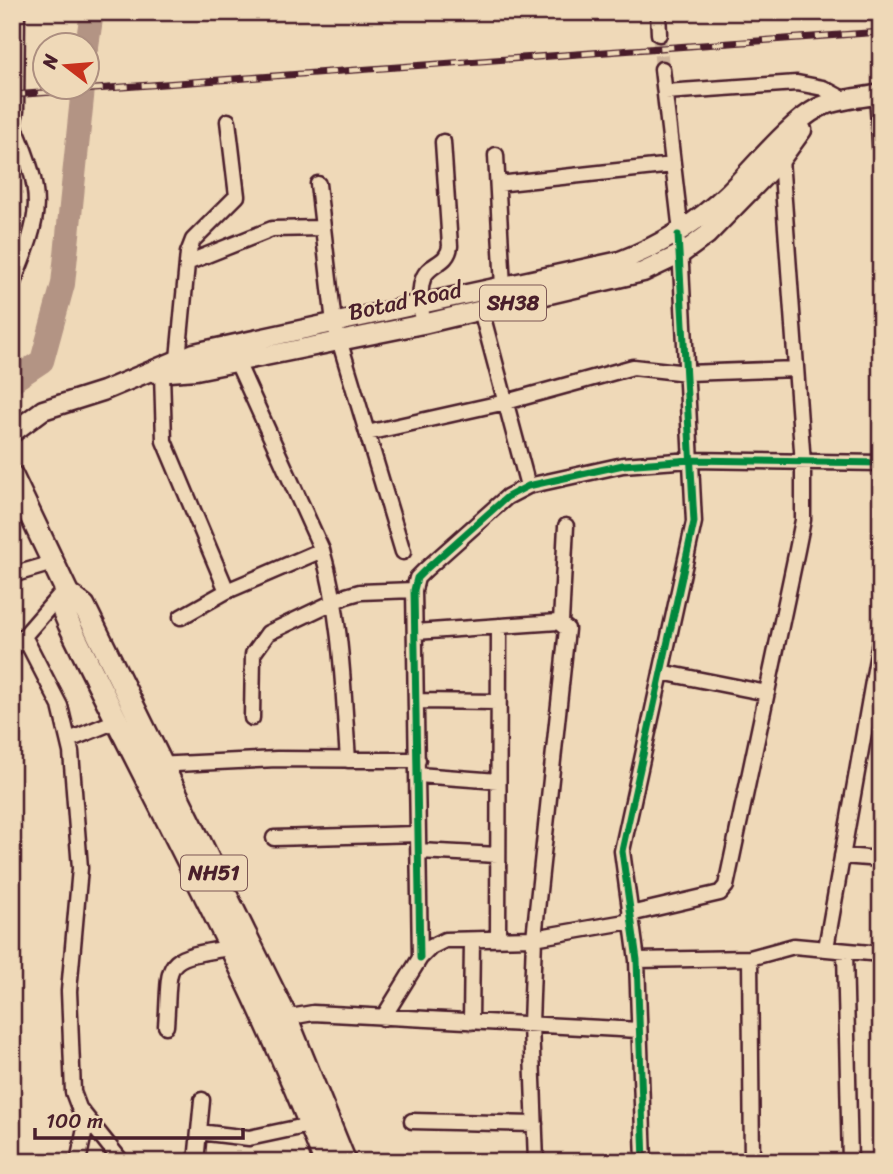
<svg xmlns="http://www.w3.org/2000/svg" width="893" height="1174" viewBox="0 0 893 1174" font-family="Sriracha,sans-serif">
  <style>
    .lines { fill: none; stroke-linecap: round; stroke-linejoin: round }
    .river { stroke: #b39484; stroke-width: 24 }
    .minor-tunnel { stroke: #ceb49c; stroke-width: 14; stroke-dasharray: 14 7; stroke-linecap: butt }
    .minor-casing { stroke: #4a1f2b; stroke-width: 19 }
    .major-casing { stroke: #4a1f2b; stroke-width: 23 }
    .highway-casing { stroke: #4a1f2b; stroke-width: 26 }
    .minor { stroke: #efd9b8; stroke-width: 14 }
    .major { stroke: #efd9b8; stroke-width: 18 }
    .highway { stroke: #efd9b8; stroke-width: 21 }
    .rail-casing { stroke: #4a1f2b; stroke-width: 7 }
    .rail { stroke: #efd9b8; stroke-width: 4.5; stroke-dasharray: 13; stroke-linecap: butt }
    .cycleway-casing { stroke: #efd9b8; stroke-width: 11 }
    .cycleway { stroke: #00873e; stroke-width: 7 }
    .labels { text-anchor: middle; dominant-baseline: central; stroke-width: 5; stroke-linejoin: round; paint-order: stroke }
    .shield { fill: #efd9b8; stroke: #7c5755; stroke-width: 2 }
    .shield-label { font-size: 21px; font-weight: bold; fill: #4a1f2b }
    .street-label { font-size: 23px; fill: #4a1f2b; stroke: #efd9b8 }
  </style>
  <rect width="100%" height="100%" fill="#efd9b8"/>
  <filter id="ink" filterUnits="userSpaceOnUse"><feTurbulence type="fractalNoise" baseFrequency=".0143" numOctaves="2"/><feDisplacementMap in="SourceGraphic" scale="14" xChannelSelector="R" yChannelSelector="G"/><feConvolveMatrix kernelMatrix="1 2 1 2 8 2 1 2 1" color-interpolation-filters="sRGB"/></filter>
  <g filter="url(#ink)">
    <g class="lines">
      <!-- river -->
      <path class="river" d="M 87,46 L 92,12
        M 12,381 L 42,361 L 63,284 L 83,88"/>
      <!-- minor-tunnel -->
      <path class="minor-tunnel" d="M 659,34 L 662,69"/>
      <defs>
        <path id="minor" d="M 658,12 L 659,34
          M 662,69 L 681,232
          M 665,92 L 797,83 L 823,88 L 847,101
          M 877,95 L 881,156
          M 12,129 L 16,111 L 17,12
          M 496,155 L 503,287
          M 318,184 L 334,323 L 403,552
          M 498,184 L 673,165
          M 187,263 L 272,229 L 322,228
          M 12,285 C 42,213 45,198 14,125
          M 481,310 L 528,486
          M 423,324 C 422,311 418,292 423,279 C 428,263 448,265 450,246 L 443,142
          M 178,359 L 188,253 L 193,240 L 237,196 L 228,121
          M 237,362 L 322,550 C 342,618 343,690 348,760
          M 162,373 L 164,441 L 227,591
          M 367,433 L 506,402 L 633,367 L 687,373 L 796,369
          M 12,575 L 53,563
          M 181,617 L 227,591 L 322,550
          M 561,622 L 566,526
          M 416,632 L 558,622 L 567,629 L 534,938 L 531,1024 L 536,1162
          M 24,636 L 60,706 L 71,752 L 80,868 L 69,991 L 73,1092 L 79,1108 L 122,1162
          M 12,650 L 65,589
          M 661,672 L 767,693
          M 417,701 L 498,702
          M 252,718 L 253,654 L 268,633 L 346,596 L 360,592 L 414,590
          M 69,740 L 116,721
          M 155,765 L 277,759 L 418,760
          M 418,775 L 498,781
          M 274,838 L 418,834
          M 419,851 L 498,855
          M 842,856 L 881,859
          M 630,914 L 720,893 L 726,886 L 797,550 L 803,520 L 803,464 L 781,159
          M 498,939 L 499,626
          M 826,948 L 881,636
          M 845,952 L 850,1162
          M 420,958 L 414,590 L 417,578 L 425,570 L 507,497 L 528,486 L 623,465 L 691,460 L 881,463
          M 750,958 L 752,1162
          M 637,960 L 750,958 L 794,946 L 881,954
          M 383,1018 L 420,958 L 431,947 L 445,940 L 534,938 L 631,921
          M 279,1019 L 313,1013 L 639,1030
          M 471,1022 L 472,940
          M 166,1026 C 171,960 159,959 229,948
          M 412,1121 L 535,1124
          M 199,1132 L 249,1138 L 310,1125
          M 78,1162 L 87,1119
          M 196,1162 L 202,1100
          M 644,1162 L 637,960 L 622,851 L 694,522 L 680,246"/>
        <path id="major" d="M 156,373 L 196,370 L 423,324 L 643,272 L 681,254 L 707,235 L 781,159 L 802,130
          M 12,433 L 43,410 L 103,391 L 194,353 L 620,261 C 662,245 696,224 728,193 C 753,169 788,124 818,108 C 835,99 862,98 881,94"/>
        <path id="highway" d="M 12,476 L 68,594 L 84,606 L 286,1017 L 345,1162
          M 68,594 L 63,610 L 69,624 C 155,802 254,977 325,1162"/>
      </defs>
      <!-- minor casing -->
      <use href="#minor" class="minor-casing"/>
      <!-- major casing -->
      <use href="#major" class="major-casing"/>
      <!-- highway casing -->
      <use href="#highway" class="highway-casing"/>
      <!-- minor -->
      <use href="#minor" class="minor"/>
      <!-- major -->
      <use href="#major" class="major"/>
      <!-- highway -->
      <use href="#highway" class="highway"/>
      <defs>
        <path id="rail" d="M 12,95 L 881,32"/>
      </defs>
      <!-- rail casing -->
      <use href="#rail" class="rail-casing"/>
      <!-- rail -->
      <use href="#rail" class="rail"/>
      <defs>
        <path id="cycleway" d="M 420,958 L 414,590 L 417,578 L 425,570 L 507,497 L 528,486 L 623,465 L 691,460 L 881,463
          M 644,1162 L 637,960 L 622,851 L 694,522 L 678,235"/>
      </defs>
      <!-- cycleway casing -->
      <use href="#cycleway" class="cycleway-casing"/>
      <!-- cycleway -->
      <use href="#cycleway" class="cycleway"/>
    </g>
  </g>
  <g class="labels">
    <!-- shield labels -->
    <g class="shield">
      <rect x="480" y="285.5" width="66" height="35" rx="5"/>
      <rect x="181" y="855.5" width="66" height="35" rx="5"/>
    </g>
    <g class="shield-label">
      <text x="513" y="303">SH38</text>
      <text x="214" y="873">NH51</text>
    </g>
    <!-- street labels -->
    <g class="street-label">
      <text transform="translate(405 301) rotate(-12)">Botad Road</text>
    </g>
  </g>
  <!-- margin -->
  <rect width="893" height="1174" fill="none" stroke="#efd9b8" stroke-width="42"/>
  <rect x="21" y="21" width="851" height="1132" fill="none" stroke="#4a1f2b" stroke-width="2.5" filter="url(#ink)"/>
  <!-- north arrow -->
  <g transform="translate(66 66) rotate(286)"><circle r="33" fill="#efd9b8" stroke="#ad8f80" stroke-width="2"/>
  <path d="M0-5L12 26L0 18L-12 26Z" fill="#c8321e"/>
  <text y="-10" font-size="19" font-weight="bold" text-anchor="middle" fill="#4a1f2b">N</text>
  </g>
  <!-- scale -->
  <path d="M35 1128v10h208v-10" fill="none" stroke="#4a1f2b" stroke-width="3.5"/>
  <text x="46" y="1128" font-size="21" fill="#4a1f2b" stroke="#efd9b8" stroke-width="5" paint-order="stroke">100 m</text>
</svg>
